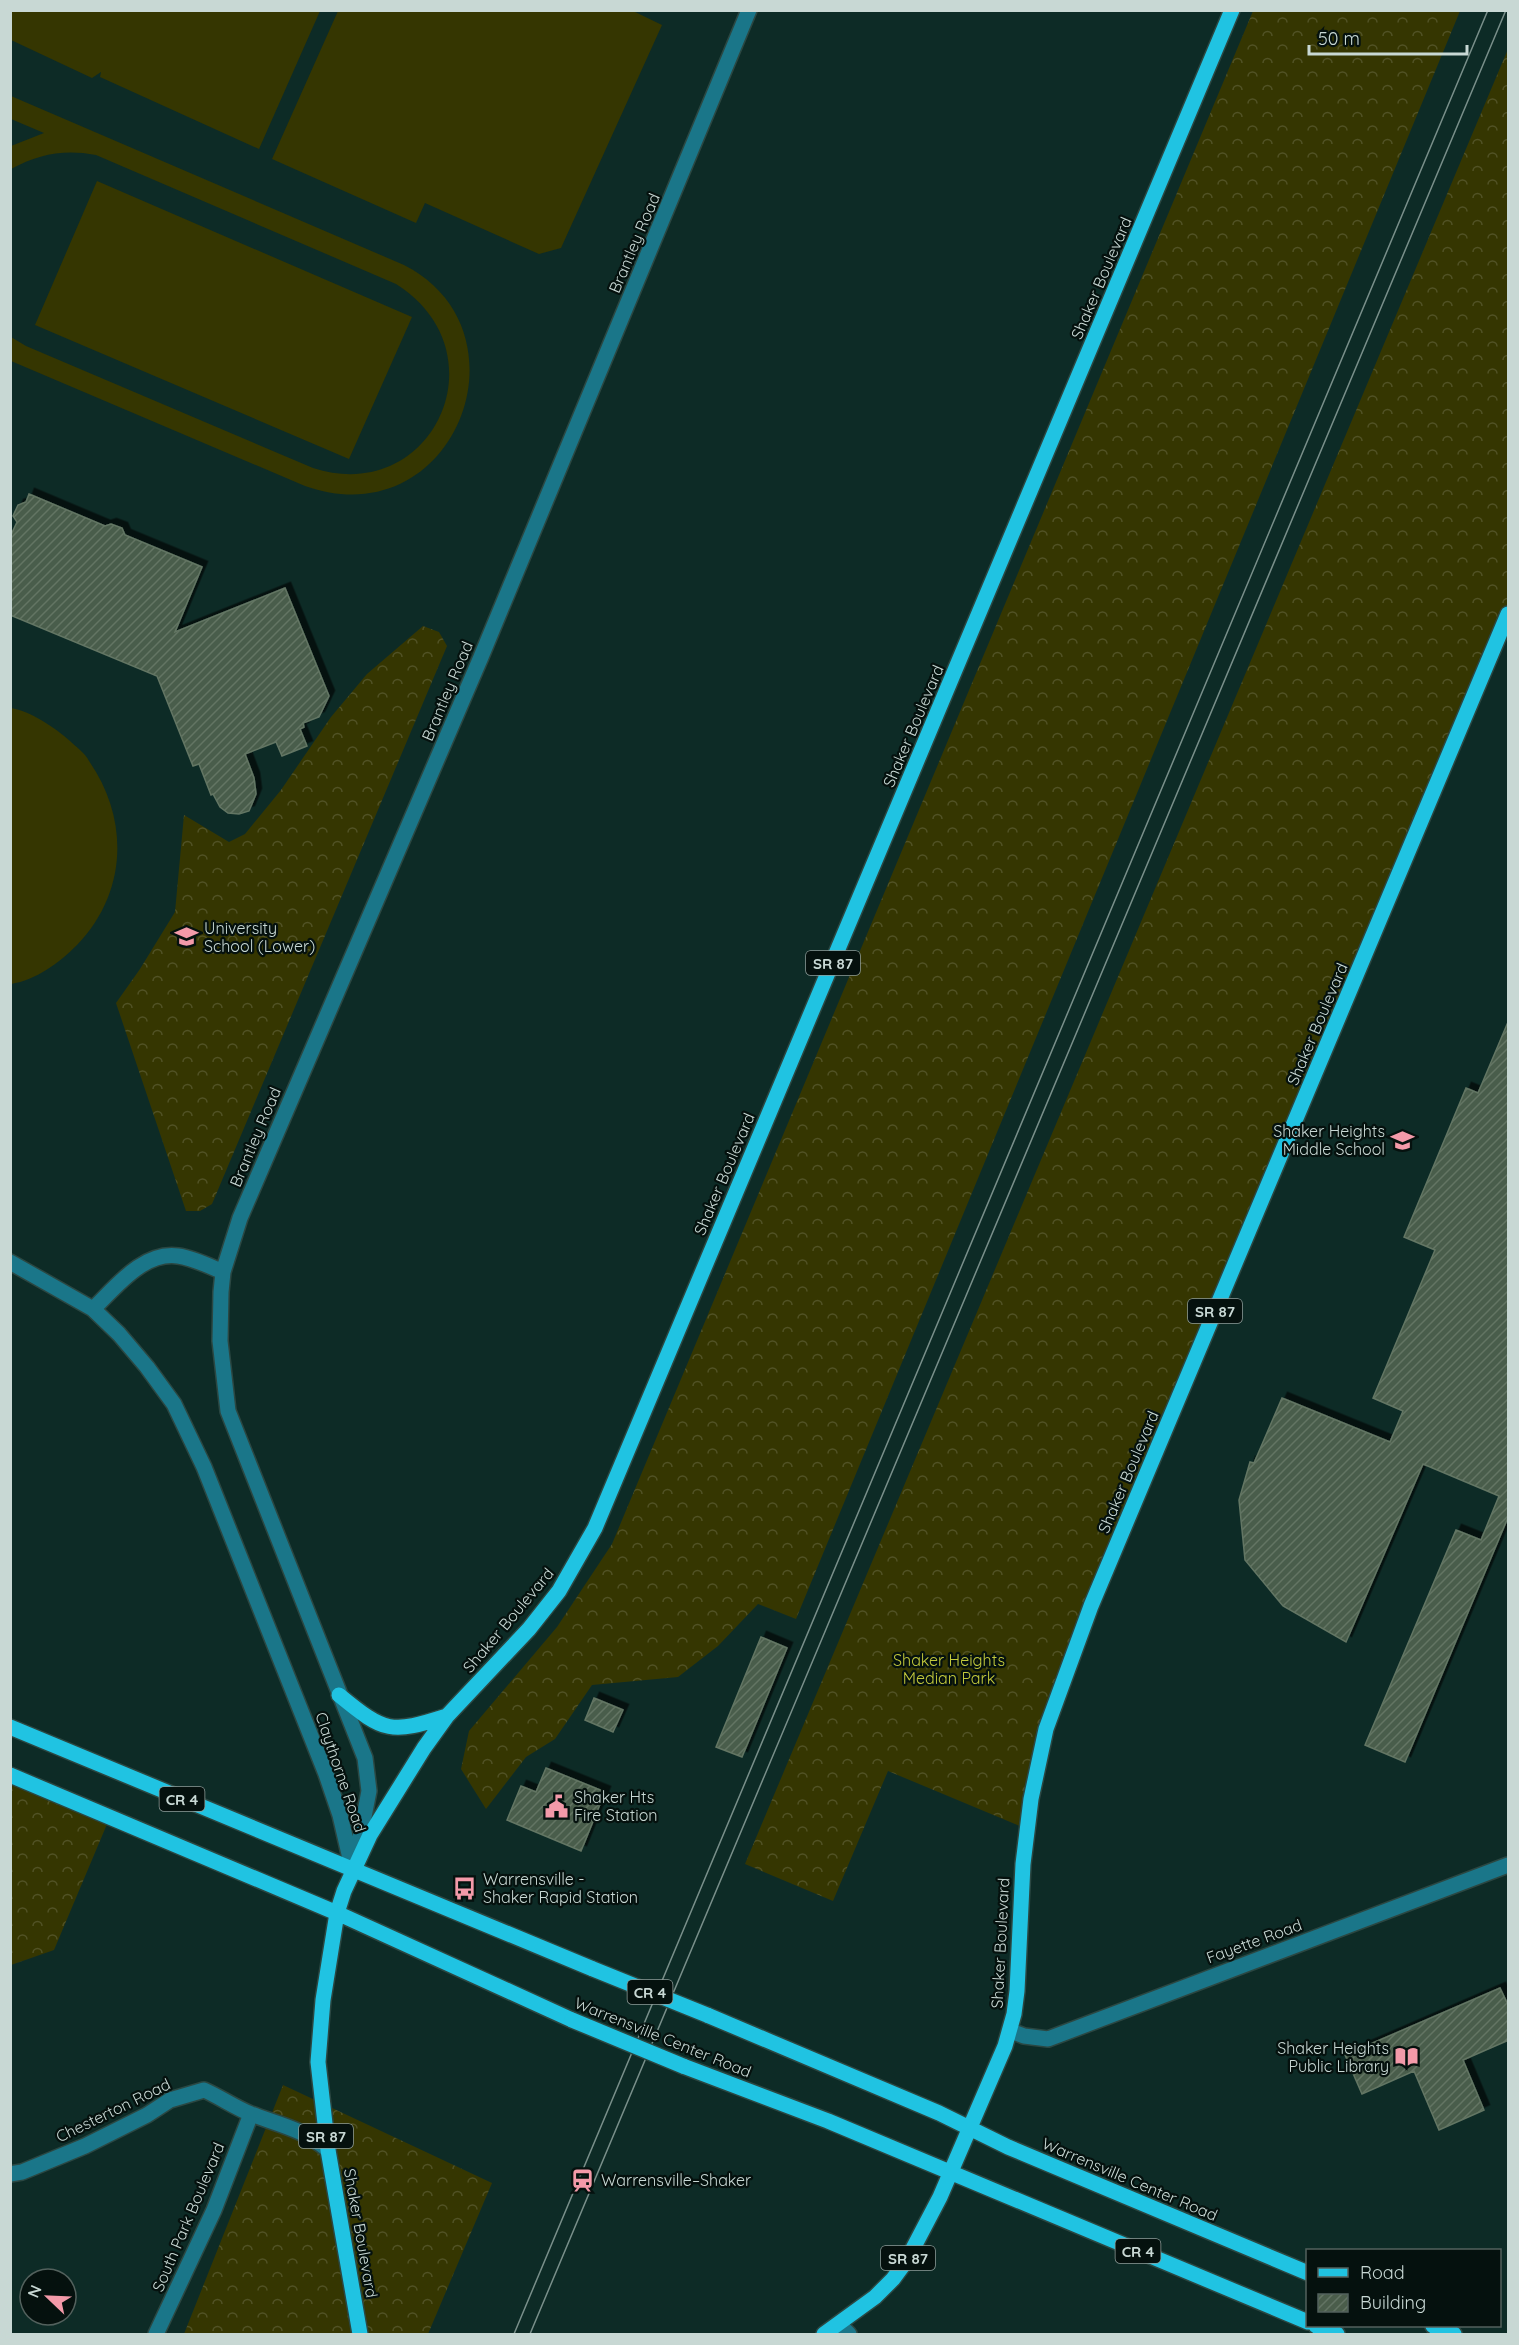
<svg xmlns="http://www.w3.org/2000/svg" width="1519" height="2345" viewBox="0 0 1519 2345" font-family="Quicksand,sans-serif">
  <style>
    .grass { fill: #353601 }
    .forest { fill: url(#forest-crowns) }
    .building { fill: url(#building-hatch); stroke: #637664; stroke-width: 1.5; filter: url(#shadow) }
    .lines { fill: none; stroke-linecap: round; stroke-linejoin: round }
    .minor-casing { stroke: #2b4742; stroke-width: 18 }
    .major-casing { stroke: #2b4742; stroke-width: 18 }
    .minor { stroke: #1a7689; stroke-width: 15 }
    .major { stroke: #20c3e2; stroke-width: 15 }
    .tram { stroke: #798f8a; stroke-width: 1.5 }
    .major-bridge-casing { stroke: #2b4742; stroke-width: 18; stroke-linecap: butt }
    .major-bridge { stroke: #20c3e2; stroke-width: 15 }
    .labels { text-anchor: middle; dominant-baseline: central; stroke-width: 4.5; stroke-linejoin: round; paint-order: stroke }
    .shield { fill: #05110e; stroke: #8e9c99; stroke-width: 1.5 }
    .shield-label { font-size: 15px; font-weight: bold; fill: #c8d8d4 }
    .street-label { font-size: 16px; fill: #c8d8d4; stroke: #05110e }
    .poi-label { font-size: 16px; fill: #c8d8d4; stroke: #05110e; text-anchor: start }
    .park-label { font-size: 16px; fill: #c5cb3c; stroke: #05110e }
  </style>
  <defs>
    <pattern id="forest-crowns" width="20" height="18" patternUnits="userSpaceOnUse" patternTransform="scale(1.5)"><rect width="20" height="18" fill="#353601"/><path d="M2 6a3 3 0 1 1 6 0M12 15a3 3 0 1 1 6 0" fill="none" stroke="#515225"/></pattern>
    <pattern id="building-hatch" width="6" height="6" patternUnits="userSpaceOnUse" patternTransform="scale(1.5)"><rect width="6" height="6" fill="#4a5d4b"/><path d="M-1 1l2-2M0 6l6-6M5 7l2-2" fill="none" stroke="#637464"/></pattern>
    <filter id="shadow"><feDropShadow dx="5.5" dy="-5.5" stdDeviation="0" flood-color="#0009"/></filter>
  </defs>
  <rect width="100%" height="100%" fill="#0d2b26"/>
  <!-- grass -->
  <path class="grass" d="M 11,10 L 320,10 L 320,11 L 259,149 L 100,77 L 101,72 L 92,78 L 11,40 Z
    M 631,10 L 662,25 L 561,248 L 539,254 L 425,203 L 416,223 L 272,159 L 338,11 Z
    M 11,96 L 404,265 C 534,331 455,539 305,486 L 11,361 L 11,337 L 26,346 L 313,468 C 433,507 504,352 396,284 L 96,155 C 64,149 39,154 11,169 L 11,146 L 44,133 L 11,119 Z
    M 97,181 L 412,317 L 349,459 L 35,325 Z
    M 11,708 C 30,711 56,728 70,741 C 76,747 85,753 89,761 C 130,820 127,893 77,945 C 59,963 36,980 11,984 Z"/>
  <!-- forest -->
  <path class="forest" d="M 1253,11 L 1460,11 L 796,1619 L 758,1604 L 718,1646 L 678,1677 L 592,1685 L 555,1739 L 526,1757 L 486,1809 L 461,1769 L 469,1731 L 557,1627 L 612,1544 Z
    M 1508,49 L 1508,614 L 1068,1665 L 1027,1829 L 888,1771 L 833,1901 L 745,1864 Z
    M 423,626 L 439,632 L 447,646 L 212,1204 L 200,1211 L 186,1211 L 116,1003 L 140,969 L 175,912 L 184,815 L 229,842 L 245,834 L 281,790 L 331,717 L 367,674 Z
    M 10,1775 L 110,1817 L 54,1950 L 11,1965 Z
    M 283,2085 L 492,2183 L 428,2334 L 184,2334 Z"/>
  <!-- building -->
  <path class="building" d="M 29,494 L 105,526 L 111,524 L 122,528 L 125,535 L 202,567 L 175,632 L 285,588 L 329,696 L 319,717 L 303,723 L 304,727 L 300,729 L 307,746 L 282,756 L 276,742 L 245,754 L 254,778 L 256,794 L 249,811 L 239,814 L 228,813 L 220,807 L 213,794 L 211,795 L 199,764 L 193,766 L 157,676 L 10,615 L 10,537 L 17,522 L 13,516 L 18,505 L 26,502 Z
    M 1508,1022 L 1509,1515 L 1405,1762 L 1365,1745 L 1456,1530 L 1481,1540 L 1499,1496 L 1423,1464 L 1346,1642 L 1283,1606 L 1245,1560 L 1239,1500 L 1250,1462 L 1254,1463 L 1282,1398 L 1390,1442 L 1403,1411 L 1373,1398 L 1435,1250 L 1404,1237 L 1466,1088 L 1478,1093 Z
    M 761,1637 L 787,1648 L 742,1757 L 716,1747 Z
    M 594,1698 L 623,1710 L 613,1732 L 585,1720 Z
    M 546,1768 L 605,1792 L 581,1851 L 507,1820 L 521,1786 L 536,1792 Z
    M 1500,1988 L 1509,2007 L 1509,2040 L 1463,2060 L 1484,2110 L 1439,2130 L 1414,2071 L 1362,2094 L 1345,2055 Z"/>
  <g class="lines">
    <defs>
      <path id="minor" d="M 10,1262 L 93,1309 L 119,1334 L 147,1367 L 174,1404 L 204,1467 L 326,1774 L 340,1815 L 352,1867
        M 93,1309 C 115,1288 143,1251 178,1256 C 193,1258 209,1266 223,1272
        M 356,1858 L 369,1791 L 365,1758 L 228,1411 L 220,1341 L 221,1292 L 223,1272 L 240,1218 L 481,657 L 749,10
        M 1011,2031 L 1024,2036 L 1048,2039 L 1508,1865
        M 10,2174 L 22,2172 L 85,2146 L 147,2115 L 170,2100 L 204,2090 C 220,2097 234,2107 251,2114 C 280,2125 303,2129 328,2150
        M 840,2325 L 849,2334
        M 156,2334 L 214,2210 L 251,2114"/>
      <path id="major" d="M 339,1695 C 385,1733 391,1734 447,1716
        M 10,1727 L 593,1969
        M 10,1775 L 337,1913 L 572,2020
        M 707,2015 L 939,2113 L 1008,2147 L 1308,2273
        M 683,2066 L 828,2121 L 1308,2322
        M 1316,2326 L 1337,2334
        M 1433,2326 L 1454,2334
        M 360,2334 L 328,2150 L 318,2062 L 323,2000 L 337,1913 L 344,1891 L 370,1835 L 424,1748 L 447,1716 L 529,1629 L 559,1591 L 595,1528 L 1232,10
        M 824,2334 L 875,2297 L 893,2279 L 907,2260 L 940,2197 L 1005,2046 L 1014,2014 L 1017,1991 L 1023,1864 L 1031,1799 L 1046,1729 L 1091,1606 L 1508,614"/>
    </defs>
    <!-- minor casing -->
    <use href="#minor" class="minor-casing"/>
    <!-- major casing -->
    <use href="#major" class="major-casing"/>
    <!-- minor -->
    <use href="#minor" class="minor"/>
    <!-- major -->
    <use href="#major" class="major"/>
    <!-- tram -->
    <path class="tram" d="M 514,2334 L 1488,10
      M 530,2334 L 1506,10"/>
    <defs>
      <path id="major-bridge" d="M 593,1969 L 707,2015
        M 572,2020 L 683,2066"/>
    </defs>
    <!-- major-bridge casing -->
    <use href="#major-bridge" class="major-bridge-casing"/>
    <!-- major-bridge -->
    <use href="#major-bridge" class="major-bridge"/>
  </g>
  <!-- icons -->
  <defs>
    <symbol id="school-bare" viewBox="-9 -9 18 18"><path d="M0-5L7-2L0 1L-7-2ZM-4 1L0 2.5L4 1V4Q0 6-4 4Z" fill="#f39aa9" stroke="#05110e" stroke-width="2.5" paint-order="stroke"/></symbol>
    <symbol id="civic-bare" viewBox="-9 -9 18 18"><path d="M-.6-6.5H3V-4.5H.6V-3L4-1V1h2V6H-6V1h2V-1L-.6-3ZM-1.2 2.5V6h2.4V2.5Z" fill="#f39aa9" stroke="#05110e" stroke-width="2.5" paint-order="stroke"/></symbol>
    <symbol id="bus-bare" viewBox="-9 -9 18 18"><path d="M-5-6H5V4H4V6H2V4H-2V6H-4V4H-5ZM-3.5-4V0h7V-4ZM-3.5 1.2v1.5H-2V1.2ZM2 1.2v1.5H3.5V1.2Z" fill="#f39aa9" stroke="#05110e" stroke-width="2.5" paint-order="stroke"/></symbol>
    <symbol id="library-bare" viewBox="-9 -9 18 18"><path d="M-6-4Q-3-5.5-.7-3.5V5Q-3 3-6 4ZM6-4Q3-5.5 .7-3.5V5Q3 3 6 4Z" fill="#f39aa9" stroke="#05110e" stroke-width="2.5" paint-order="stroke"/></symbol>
    <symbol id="station-bare" viewBox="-9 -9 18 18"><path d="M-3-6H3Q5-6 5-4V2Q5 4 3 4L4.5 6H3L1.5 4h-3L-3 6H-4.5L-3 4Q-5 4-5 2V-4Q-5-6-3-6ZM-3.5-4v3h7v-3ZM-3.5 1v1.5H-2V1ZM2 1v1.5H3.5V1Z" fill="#f39aa9" stroke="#05110e" stroke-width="2.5" paint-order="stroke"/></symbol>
  </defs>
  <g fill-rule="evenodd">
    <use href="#school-bare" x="170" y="920" width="33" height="33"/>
    <use href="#school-bare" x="1386" y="1124" width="33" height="33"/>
    <use href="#civic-bare" x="540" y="1790" width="33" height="33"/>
    <use href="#bus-bare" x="448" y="1872" width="33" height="33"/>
    <use href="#library-bare" x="1390" y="2040" width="33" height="33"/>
    <use href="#station-bare" x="566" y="2164" width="33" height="33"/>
  </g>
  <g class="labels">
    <!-- shield labels -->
    <g class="shield">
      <rect x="806" y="951" width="54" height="24" rx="4.5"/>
      <rect x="1188" y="1299" width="54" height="24" rx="4.5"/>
      <rect x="159.5" y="1787" width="45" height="24" rx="4.5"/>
      <rect x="627.5" y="1980" width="45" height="24" rx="4.5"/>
      <rect x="299" y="2124" width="54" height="24" rx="4.5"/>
      <rect x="1115.5" y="2239" width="45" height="24" rx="4.5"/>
      <rect x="881" y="2246" width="54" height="24" rx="4.5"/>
    </g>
    <g class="shield-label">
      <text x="833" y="963">SR 87</text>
      <text x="1215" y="1311">SR 87</text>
      <text x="182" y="1799">CR 4</text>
      <text x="650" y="1992">CR 4</text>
      <text x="326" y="2136">SR 87</text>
      <text x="1138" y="2251">CR 4</text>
      <text x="908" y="2258">SR 87</text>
    </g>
    <!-- street labels -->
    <g class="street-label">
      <text transform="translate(634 243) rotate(-67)">Brantley Road</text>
      <text transform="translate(1101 278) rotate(-67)">Shaker Boulevard</text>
      <text transform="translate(447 691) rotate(-67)">Brantley Road</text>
      <text transform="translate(913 726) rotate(-67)">Shaker Boulevard</text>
      <text transform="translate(1317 1024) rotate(-67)">Shaker Boulevard</text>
      <text transform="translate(255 1137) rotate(-67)">Brantley Road</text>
      <text transform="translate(724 1174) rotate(-67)">Shaker Boulevard</text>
      <text transform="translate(1128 1472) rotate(-67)">Shaker Boulevard</text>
      <text transform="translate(508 1620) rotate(-50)">Shaker Boulevard</text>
      <text transform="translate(341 1772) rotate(71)">Claythorne Road</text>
      <text transform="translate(1254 1941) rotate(-20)">Fayette Road</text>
      <text transform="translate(1000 1943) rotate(-87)">Shaker Boulevard</text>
      <text transform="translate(663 2037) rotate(22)">Warrensville Center Road</text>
      <text transform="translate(113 2110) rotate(-26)">Chesterton Road</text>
      <text transform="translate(1130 2179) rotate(23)">Warrensville Center Road</text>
      <text transform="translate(188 2217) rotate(-67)">South Park Boulevard</text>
      <text transform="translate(361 2233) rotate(80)">Shaker Boulevard</text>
    </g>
    <!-- poi labels -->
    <g class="poi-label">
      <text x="204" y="928">University<tspan x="204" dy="18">School (Lower)</tspan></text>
      <text x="1385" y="1131" text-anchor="end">Shaker Heights<tspan x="1385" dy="18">Middle School</tspan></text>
      <text x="574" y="1797">Shaker Hts<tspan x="574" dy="18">Fire Station</tspan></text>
      <text x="483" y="1879">Warrensville -<tspan x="483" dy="18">Shaker Rapid Station</tspan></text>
      <text x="1389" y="2048" text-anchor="end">Shaker Heights<tspan x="1389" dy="18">Public Library</tspan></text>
      <text x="601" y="2180">Warrensville–Shaker</text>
    </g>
    <!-- park labels -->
    <g class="park-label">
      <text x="949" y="1660">Shaker Heights<tspan x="949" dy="18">Median Park</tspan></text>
    </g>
  </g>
  <!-- border -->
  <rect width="1519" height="2345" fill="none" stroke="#c8d8d4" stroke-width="24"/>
  <!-- legend -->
  <rect x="1306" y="2249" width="195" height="78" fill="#05110e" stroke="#53615d" stroke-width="1.5"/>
  <rect x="1318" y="2268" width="30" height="9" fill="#20c3e2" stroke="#53615d" stroke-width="1.5"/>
  <text x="1360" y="2279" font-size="18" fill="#c8d8d4">Road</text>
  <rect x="1318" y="2294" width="30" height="18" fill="url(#building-hatch)" stroke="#53615d" stroke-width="1.5"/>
  <text x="1360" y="2309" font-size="18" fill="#c8d8d4">Building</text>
  <!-- north arrow -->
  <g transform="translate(48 2297) rotate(293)"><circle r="28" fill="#05110e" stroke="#53615d" stroke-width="1.5"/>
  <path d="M0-4.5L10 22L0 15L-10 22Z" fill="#f39aa9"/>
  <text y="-9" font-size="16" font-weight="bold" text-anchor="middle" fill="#c8d8d4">N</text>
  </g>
  <!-- scale -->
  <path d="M1309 45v9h158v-9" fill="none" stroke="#c8d8d4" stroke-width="3"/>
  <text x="1318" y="45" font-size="18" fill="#c8d8d4" stroke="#05110e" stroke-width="4.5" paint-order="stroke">50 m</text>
</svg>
